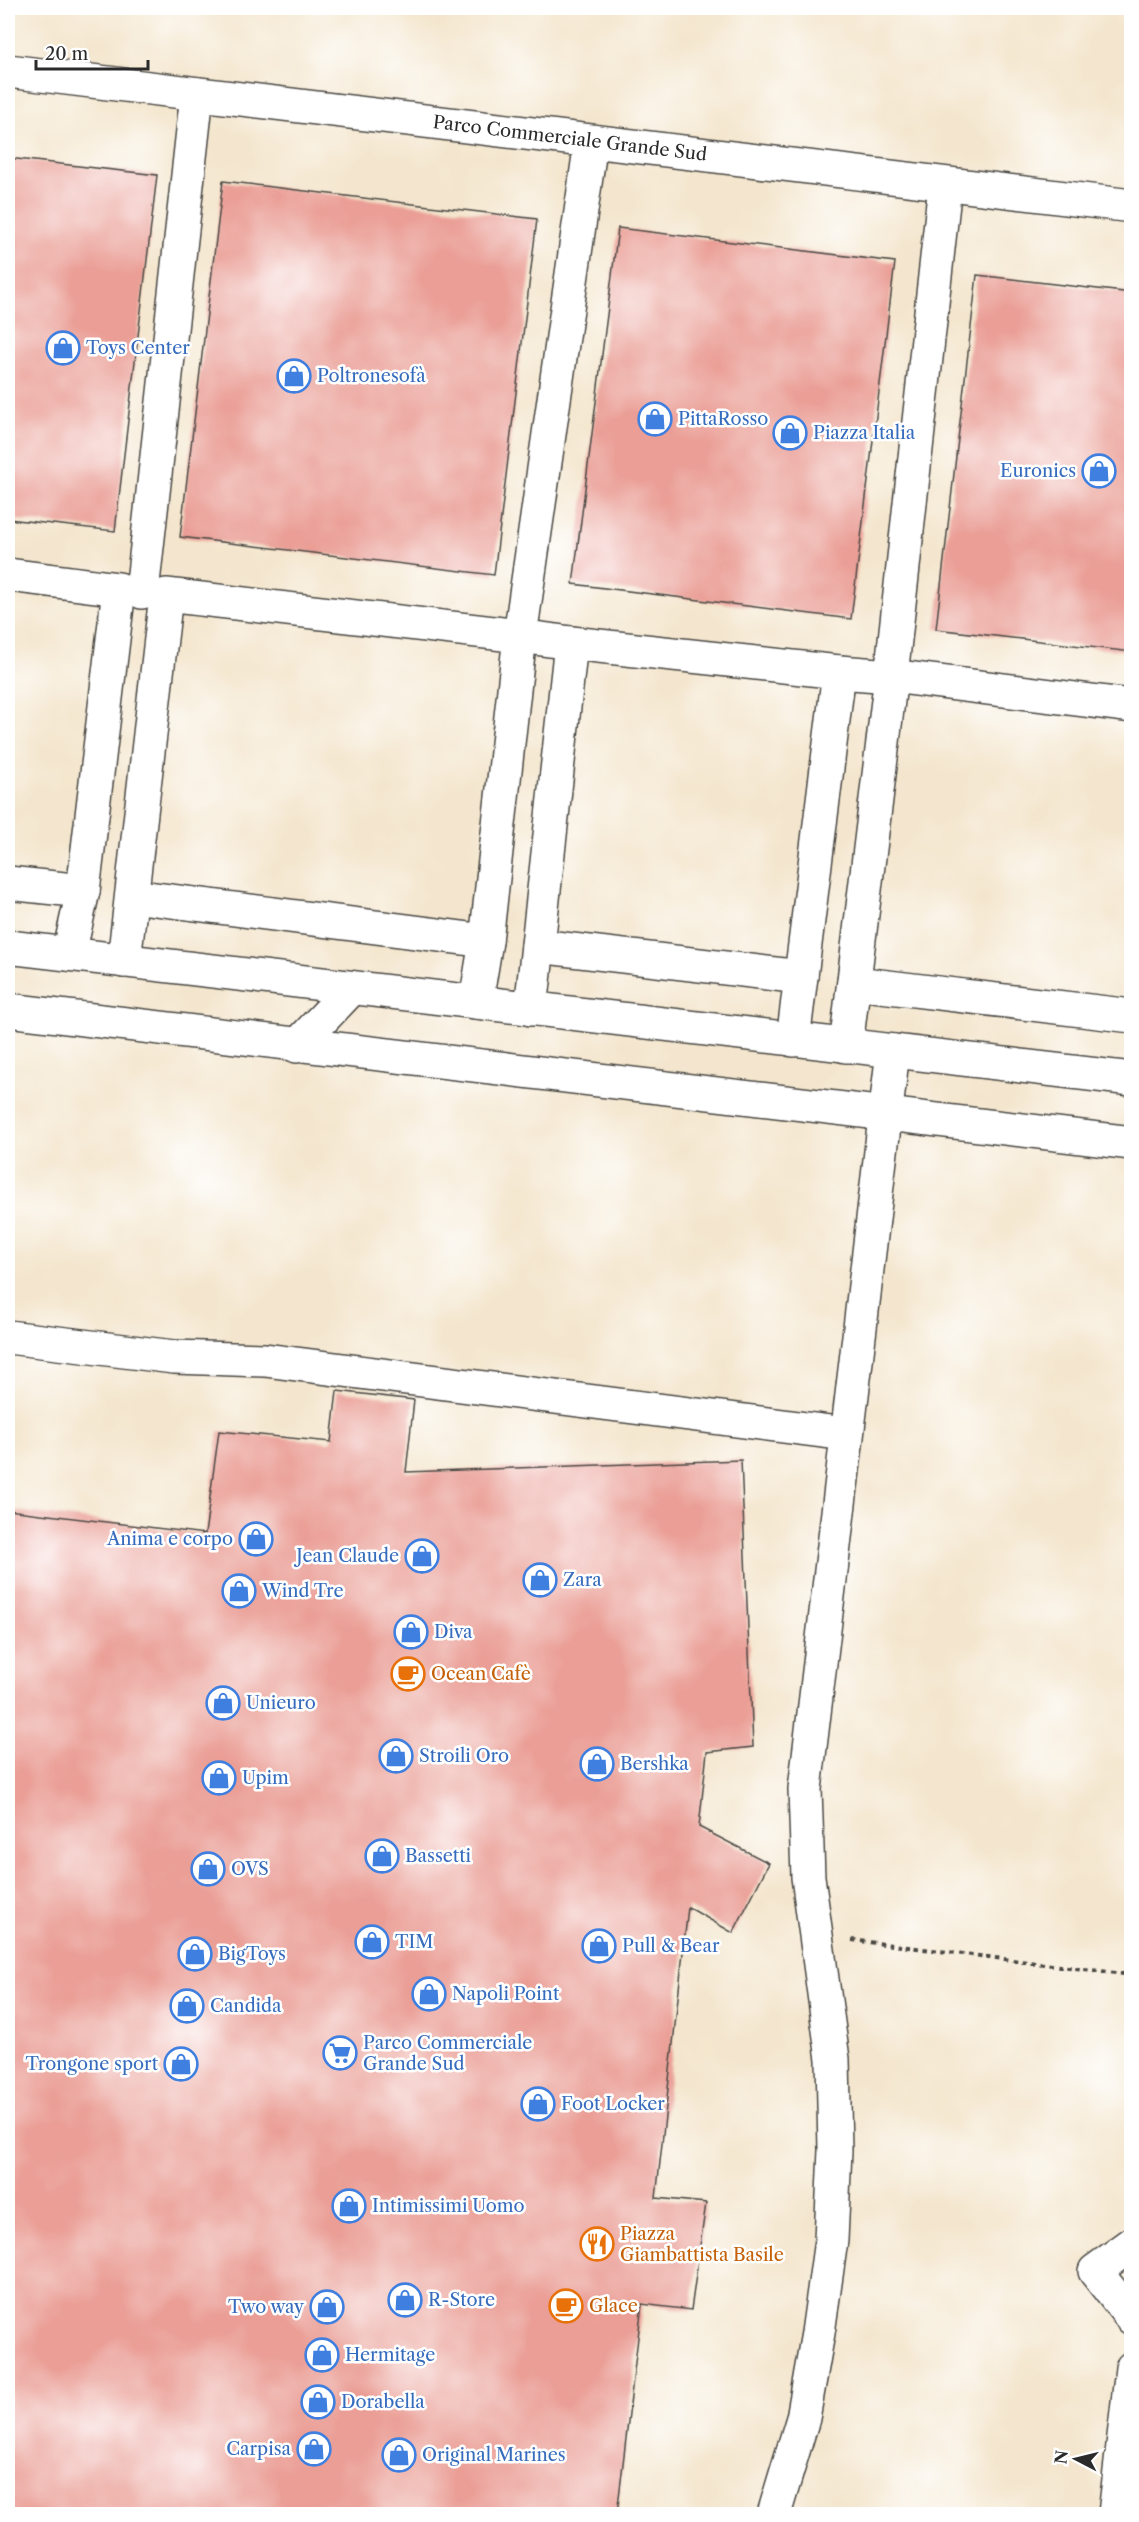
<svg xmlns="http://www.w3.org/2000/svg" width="1139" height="2522" viewBox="0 0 1139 2522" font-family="'Libre Caslon Text',serif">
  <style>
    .building { fill: #ea9e95 }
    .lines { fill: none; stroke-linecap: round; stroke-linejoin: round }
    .minor-casing { stroke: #494743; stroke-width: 36 }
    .path { stroke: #494743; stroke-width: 4; stroke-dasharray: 4.5 4.5; stroke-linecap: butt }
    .minor { stroke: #fff; stroke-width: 33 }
    .labels { text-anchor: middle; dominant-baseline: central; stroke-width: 5; stroke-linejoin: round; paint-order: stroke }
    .street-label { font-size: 18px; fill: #2b2b2b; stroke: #fff }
    .shop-label { font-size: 18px; fill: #366cbe; stroke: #fff; text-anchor: start }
    .food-label { font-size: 18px; fill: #c56008; stroke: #fff; text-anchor: start }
  </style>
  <rect width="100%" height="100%" fill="#fff"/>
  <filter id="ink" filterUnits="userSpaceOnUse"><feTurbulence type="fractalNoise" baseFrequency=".0167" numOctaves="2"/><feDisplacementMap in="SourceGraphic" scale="12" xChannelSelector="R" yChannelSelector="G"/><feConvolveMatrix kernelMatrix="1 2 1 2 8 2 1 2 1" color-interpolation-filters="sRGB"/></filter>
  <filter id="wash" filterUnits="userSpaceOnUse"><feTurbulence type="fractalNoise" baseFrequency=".008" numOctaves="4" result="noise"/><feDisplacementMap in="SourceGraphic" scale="24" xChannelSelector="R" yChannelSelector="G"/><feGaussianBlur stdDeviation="1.35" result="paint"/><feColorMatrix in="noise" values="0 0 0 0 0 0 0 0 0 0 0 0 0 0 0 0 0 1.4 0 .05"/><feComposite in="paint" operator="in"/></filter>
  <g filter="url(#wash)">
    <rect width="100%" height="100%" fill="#f4e6ce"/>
    <g id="blocks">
      <!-- building -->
      <path class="building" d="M 8,158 L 157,175 L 115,531 L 8,519 Z
        M 223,181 L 537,219 L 494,575 L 180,537 Z
        M 618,228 L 895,262 L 851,619 L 573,584 Z
        M 977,275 L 1132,293 L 1132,652 L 936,629 Z
        M 337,1391 L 414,1400 L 406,1472 L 741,1460 L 753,1747 L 707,1752 L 699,1827 L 769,1863 L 733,1933 L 688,1907 L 656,2198 L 706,2203 L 691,2310 L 642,2304 L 617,2514 L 8,2514 L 8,1510 L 205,1534 L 219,1431 L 331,1442 Z"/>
    </g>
  </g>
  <g filter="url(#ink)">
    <use href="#blocks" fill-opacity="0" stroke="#494743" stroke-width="1.5"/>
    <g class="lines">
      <defs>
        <g id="minor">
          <path id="s1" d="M 8,71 L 1132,206"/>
          <path d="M 8,575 L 119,589 L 83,891 L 69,954"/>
          <path d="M 142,592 L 197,94"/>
          <path d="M 571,643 L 520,636 L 591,142"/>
          <path d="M 839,672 L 891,676 L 945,185"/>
          <path d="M 8,883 L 83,891"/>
          <path d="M 132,896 L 486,941"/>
          <path d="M 538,946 L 801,977"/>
          <path d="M 8,947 L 1132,1079"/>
          <path d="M 124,961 L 166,595 L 520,636 L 486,941 L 476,1002"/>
          <path d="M 855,983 L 1132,1016"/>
          <path d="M 531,1009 L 571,643 L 839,672 L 793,1040"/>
          <path d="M 8,1010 L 1132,1143"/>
          <path d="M 297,1046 L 352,988"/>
          <path d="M 846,1046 L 891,676 L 1132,706"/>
          <path d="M 8,1337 L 174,1357 L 265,1360 L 846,1434"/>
          <path d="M 1132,2244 L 1095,2271 L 1132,2318"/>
          <path d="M 774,2514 L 803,2418 L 818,2333 L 831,2240 L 835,2150 L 833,2059 L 808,1877 L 805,1789 L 893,1051"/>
          <path d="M 1115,2514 L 1132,2368"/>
        </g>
      </defs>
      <!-- minor casing -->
      <use href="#minor" class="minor-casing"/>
      <!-- path -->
      <path class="path" d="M 852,1940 L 1132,1975"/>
      <!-- minor -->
      <use href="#minor" class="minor"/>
    </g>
  </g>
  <!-- icons -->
  <defs>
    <symbol id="shop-ring" viewBox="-11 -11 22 22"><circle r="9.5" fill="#fff" stroke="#3f7fe0" stroke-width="1.5"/><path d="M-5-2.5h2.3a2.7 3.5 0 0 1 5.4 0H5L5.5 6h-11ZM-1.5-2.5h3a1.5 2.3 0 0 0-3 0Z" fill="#3f7fe0"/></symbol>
    <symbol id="cafe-ring" viewBox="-11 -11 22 22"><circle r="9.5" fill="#fff" stroke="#e8710a" stroke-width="1.5"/><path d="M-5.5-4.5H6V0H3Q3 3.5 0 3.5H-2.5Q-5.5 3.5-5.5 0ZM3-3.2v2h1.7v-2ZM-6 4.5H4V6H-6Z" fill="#e8710a"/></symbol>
    <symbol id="supermarket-ring" viewBox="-11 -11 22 22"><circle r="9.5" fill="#fff" stroke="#3f7fe0" stroke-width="1.5"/><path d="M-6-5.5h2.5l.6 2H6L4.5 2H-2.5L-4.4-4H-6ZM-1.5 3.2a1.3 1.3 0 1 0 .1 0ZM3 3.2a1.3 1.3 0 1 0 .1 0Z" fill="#3f7fe0"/></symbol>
    <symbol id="restaurant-ring" viewBox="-11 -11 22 22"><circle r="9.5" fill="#fff" stroke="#e8710a" stroke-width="1.5"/><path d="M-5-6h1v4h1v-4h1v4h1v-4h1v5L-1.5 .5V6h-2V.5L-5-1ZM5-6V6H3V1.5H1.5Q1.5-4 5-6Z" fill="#e8710a"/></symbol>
  </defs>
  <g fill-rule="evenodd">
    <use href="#shop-ring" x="44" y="329" width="38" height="38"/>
    <use href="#shop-ring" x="275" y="357" width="38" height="38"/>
    <use href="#shop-ring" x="636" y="400" width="38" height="38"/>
    <use href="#shop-ring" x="771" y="414" width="38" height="38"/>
    <use href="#shop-ring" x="1080" y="452" width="38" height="38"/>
    <use href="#shop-ring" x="237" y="1520" width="38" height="38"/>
    <use href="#shop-ring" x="403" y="1537" width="38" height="38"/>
    <use href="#shop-ring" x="521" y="1561" width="38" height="38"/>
    <use href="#shop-ring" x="220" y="1572" width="38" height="38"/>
    <use href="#shop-ring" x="392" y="1613" width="38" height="38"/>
    <use href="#cafe-ring" x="389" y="1655" width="38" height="38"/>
    <use href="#shop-ring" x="204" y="1684" width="38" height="38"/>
    <use href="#shop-ring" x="377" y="1737" width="38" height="38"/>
    <use href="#shop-ring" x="578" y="1745" width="38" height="38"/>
    <use href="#shop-ring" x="200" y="1759" width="38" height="38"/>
    <use href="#shop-ring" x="363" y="1837" width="38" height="38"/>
    <use href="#shop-ring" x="189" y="1850" width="38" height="38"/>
    <use href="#shop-ring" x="353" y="1923" width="38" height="38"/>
    <use href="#shop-ring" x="580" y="1927" width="38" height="38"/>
    <use href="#shop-ring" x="176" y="1935" width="38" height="38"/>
    <use href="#shop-ring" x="410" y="1975" width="38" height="38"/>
    <use href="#shop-ring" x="168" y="1987" width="38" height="38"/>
    <use href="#supermarket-ring" x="321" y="2034" width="38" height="38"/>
    <use href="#shop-ring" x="162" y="2045" width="38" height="38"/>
    <use href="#shop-ring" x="519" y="2085" width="38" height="38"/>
    <use href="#shop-ring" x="330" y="2187" width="38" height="38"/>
    <use href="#restaurant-ring" x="578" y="2225" width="38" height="38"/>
    <use href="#shop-ring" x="386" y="2281" width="38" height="38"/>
    <use href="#cafe-ring" x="547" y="2287" width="38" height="38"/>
    <use href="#shop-ring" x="308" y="2288" width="38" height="38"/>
    <use href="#shop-ring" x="303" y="2336" width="38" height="38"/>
    <use href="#shop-ring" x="299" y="2383" width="38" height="38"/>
    <use href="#shop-ring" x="295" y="2430" width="38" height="38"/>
    <use href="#shop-ring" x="380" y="2436" width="38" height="38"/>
  </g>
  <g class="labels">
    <!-- street labels -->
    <g class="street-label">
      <text stroke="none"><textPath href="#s1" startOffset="566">Parco Commerciale Grande Sud</textPath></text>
    </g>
    <!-- shop labels -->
    <g class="shop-label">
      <text x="86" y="348">Toys Center</text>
      <text x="317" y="376">Poltronesofà</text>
      <text x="678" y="419">PittaRosso</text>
      <text x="813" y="433">Piazza Italia</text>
      <text x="1076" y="471" text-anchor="end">Euronics</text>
      <text x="233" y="1539" text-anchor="end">Anima e corpo</text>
      <text x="399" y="1556" text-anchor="end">Jean Claude</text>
      <text x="563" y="1580">Zara</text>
      <text x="262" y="1591">Wind Tre</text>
      <text x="434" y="1632">Diva</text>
      <text x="246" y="1703">Unieuro</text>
      <text x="419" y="1756">Stroili Oro</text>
      <text x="620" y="1764">Bershka</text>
      <text x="242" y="1778">Upim</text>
      <text x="405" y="1856">Bassetti</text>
      <text x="231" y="1869">OVS</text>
      <text x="395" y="1942">TIM</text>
      <text x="622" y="1946">Pull &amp; Bear</text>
      <text x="218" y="1954">BigToys</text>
      <text x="452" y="1994">Napoli Point</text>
      <text x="210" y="2006">Candida</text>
      <text x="363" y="2043">Parco Commerciale<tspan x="363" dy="21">Grande Sud</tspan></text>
      <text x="158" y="2064" text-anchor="end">Trongone sport</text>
      <text x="561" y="2104">Foot Locker</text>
      <text x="372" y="2206">Intimissimi Uomo</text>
      <text x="428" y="2300">R-Store</text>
      <text x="304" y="2307" text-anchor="end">Two way</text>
      <text x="345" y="2355">Hermitage</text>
      <text x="341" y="2402">Dorabella</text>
      <text x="291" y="2449" text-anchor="end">Carpisa</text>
      <text x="422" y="2455">Original Marines</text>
    </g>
    <!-- food labels -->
    <g class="food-label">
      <text x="431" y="1674">Ocean Cafè</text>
      <text x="620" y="2234">Piazza<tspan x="620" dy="21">Giambattista Basile</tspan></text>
      <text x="589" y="2306">Glace</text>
    </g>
  </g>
  <!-- margin -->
  <rect width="1139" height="2522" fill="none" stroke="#fff" stroke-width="30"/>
  <!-- north arrow -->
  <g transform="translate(1076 2459) rotate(277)" stroke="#ffffff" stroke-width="4.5" paint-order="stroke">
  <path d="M0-4.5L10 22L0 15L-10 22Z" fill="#2b2b2b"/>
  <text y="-9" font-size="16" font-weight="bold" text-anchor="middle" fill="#2b2b2b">N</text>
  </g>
  <!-- scale -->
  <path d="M36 60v9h112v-9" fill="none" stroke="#2b2b2b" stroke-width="3"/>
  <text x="45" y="60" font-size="18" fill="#2b2b2b" stroke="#ffffff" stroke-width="4.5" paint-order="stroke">20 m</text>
</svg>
